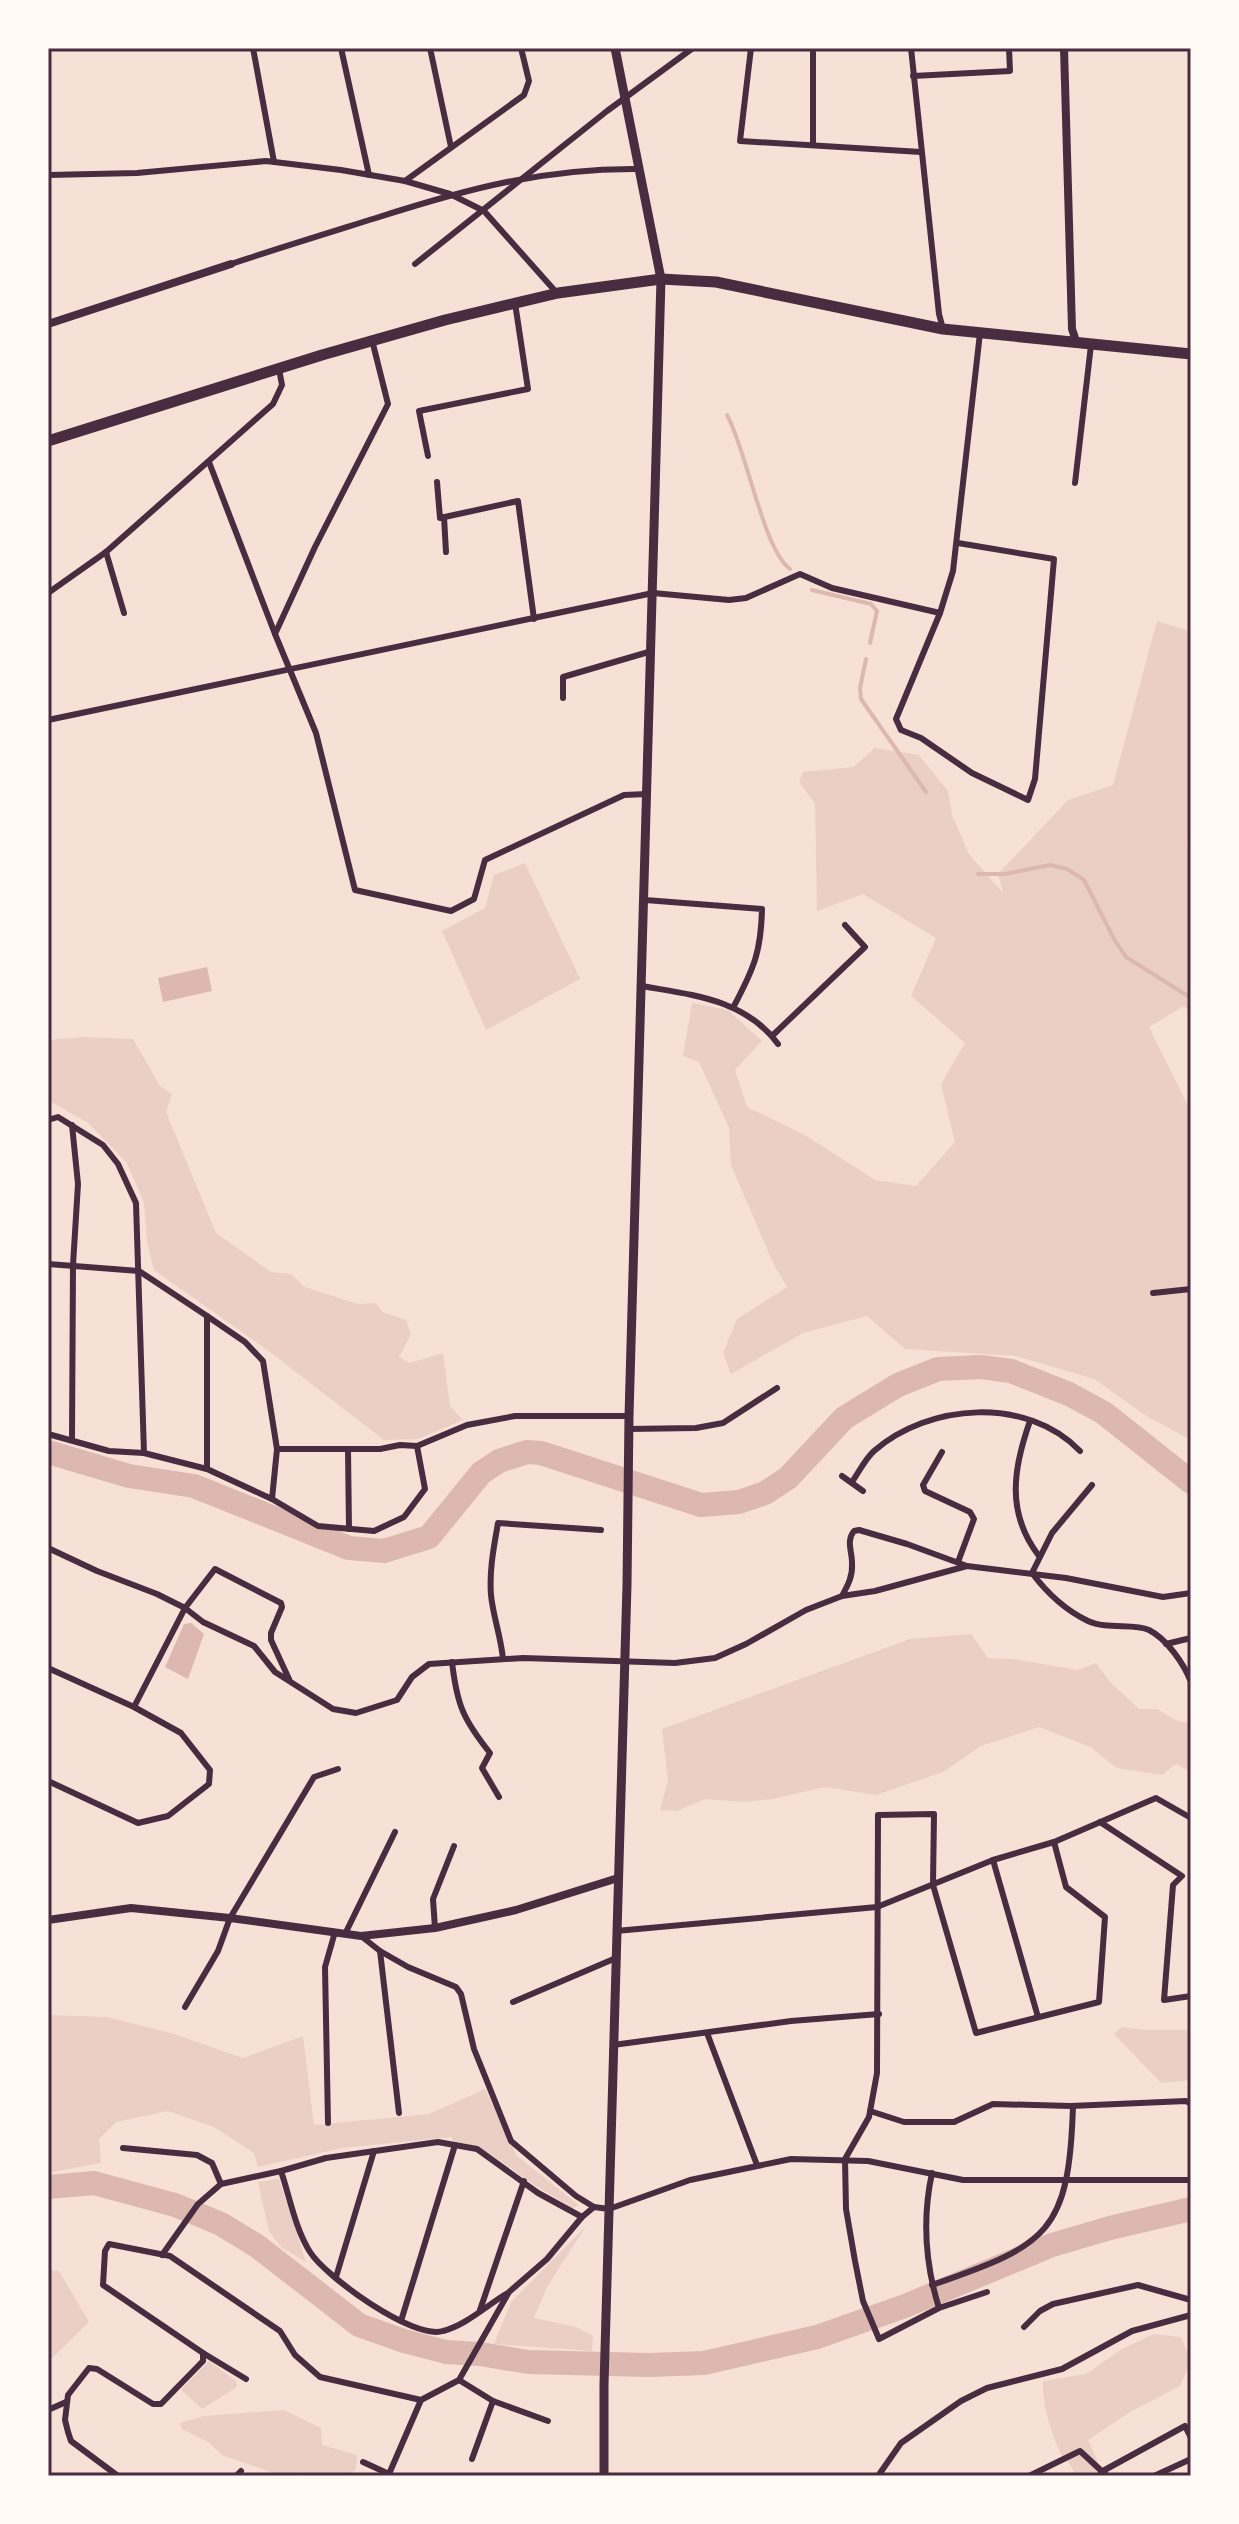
<svg xmlns="http://www.w3.org/2000/svg" width="1239" height="2524" viewBox="0 0 1239 2524" font-family="'Sofia Sans Condensed',sans-serif">
  <style>
    .green { fill: #ebcfc5 }
    .water { fill: #dcb8b0 }
    .lines { fill: none; stroke-linecap: round; stroke-linejoin: round }
    .stream { stroke: #dcb8b0; stroke-width: 4 }
    .river { stroke: #dcb8b0; stroke-width: 24 }
    .minor { stroke: #4a2c40; stroke-width: 6 }
    .tertiary { stroke: #4a2c40; stroke-width: 8 }
    .secondary { stroke: #4a2c40; stroke-width: 9 }
    .trunk { stroke: #4a2c40; stroke-width: 11 }
    .neatline { fill: none; stroke: #4a2c40; stroke-width: 3 }
  </style>
  <rect width="100%" height="100%" fill="#f7e1d7"/>
  <g class="green">
    <path d="M1157,621L1189,631L1191,646V795L1187,846L1191,852V1013L1184,1006L1149,1027L1191,1112V1440L1148,1417L1094,1379L1016,1356L905,1349L867,1316L803,1333L731,1374L723,1353L737,1319L787,1287L773,1263L731,1165L729,1128L699,1062L683,1056L692,1003L728,1010L762,1041L735,1070L747,1107L805,1135L875,1180L916,1186L955,1142L941,1084L965,1043L911,996L936,938L863,894L817,911L815,804L799,782L803,772L853,767L875,748L919,755L948,791L952,815L969,854L1003,893L998,874L1068,800L1113,785Z"/>
    <path d="M525,863L580,979L486,1030L442,931L485,908L494,875Z"/>
    <path d="M83,1037L133,1039L160,1086L172,1094L166,1112L216,1233L271,1272L291,1274L305,1287L358,1304L376,1303L382,1312L406,1320L411,1334L399,1357L410,1363L443,1353L450,1406L463,1420L418,1439L384,1440L270,1352L154,1270L147,1242L144,1203L127,1163L88,1123L48,1100V1040Z"/>
    <path d="M971,1634L988,1658L1013,1659L1078,1670L1096,1663L1110,1682L1139,1709H1157L1178,1721L1191,1723V1772L1176,1764L1162,1775L1117,1768L1090,1747L1039,1727L981,1746L943,1772L876,1795L825,1787L773,1799L745,1802L705,1799L677,1811L660,1810L668,1780L662,1729L910,1639Z"/>
    <path d="M48,2015L107,2017L171,2033L243,2058L303,2036L314,2125L429,2114L485,2089L517,2156L579,2205L573,2208C562,2201 550,2195 539,2188C506,2167 491,2147 452,2141V2137L342,2148L258,2167L254,2153L214,2127L168,2111L116,2122L99,2139L101,2163L48,2173Z"/>
    <path d="M1122,2027L1146,2030H1191V2080L1161,2083L1114,2034Z"/>
    <path d="M279,2179L306,2262L281,2247L269,2231L258,2182Z"/>
    <path d="M586,2226L547,2287L534,2318L576,2327L593,2336L592,2351L494,2344L511,2302Z"/>
    <path d="M48,2270L59,2271L89,2322L48,2362Z"/>
    <path d="M1154,2334L1181,2337L1191,2361L1180,2386L1130,2412L1088,2440L1104,2476H1075C1073,2464 1063,2460 1059,2450C1050,2429 1042,2403 1043,2381L1086,2374L1122,2349Z"/>
    <path d="M209,2361L236,2381L237,2387L202,2409L181,2390Z"/>
    <path d="M284,2410L321,2428L322,2445L357,2455L356,2470C343,2478 316,2480 302,2472L282,2476L222,2455L208,2442L182,2429L180,2423L204,2416Z"/>
  </g>
  <g class="water">
    <path d="M207,967L212,991L163,1002L158,978Z"/>
    <path d="M191,1623L204,1634L188,1679L165,1667L184,1624Z"/>
  </g>
  <g class="lines">
    <g class="stream">
      <path d="M727,415C747,451 763,549 790,569"/>
      <path d="M812,590L871,604L877,611L870,643"/>
      <path d="M866,659L860,688L861,699L926,792"/>
      <path d="M978,874H1005L1050,865L1067,869L1084,880L1114,939L1126,957L1191,998"/>
    </g>
    <g class="river">
      <path d="M48,1452L129,1476L194,1486L349,1548L384,1551L429,1537L481,1473L499,1461L527,1452L541,1453L701,1505L739,1502L765,1493L788,1478L844,1418L898,1385L938,1369L981,1367L1011,1371L1069,1394L1104,1413L1191,1482"/>
      <path d="M48,2187L94,2183L175,2205L221,2224L257,2246L359,2325L404,2341L446,2352L480,2354L528,2362L649,2365L704,2363L817,2337L905,2306L1052,2245L1110,2228L1191,2209"/>
    </g>
    <g class="minor">
      <path d="M253,48L274,162"/>
      <path d="M341,48L369,175"/>
      <path d="M430,48L451,147"/>
      <path d="M751,48L740,141L921,152"/>
      <path d="M813,48V145"/>
      <path d="M911,48L939,314L943,329"/>
      <path d="M913,76L1010,71L1009,48"/>
      <path d="M48,175L137,173L266,161L341,170L405,181L450,194L484,211L556,292"/>
      <path d="M405,181L524,95L529,81L521,48"/>
      <path d="M231,264C279,248 328,233 376,218C466,189 544,168 639,169"/>
      <path d="M415,264L607,111L693,48"/>
      <path d="M372,340L388,404L315,547L275,634L316,733L355,890L451,911L474,899L485,860L624,795L647,794"/>
      <path d="M428,456L419,411L528,389L515,303"/>
      <path d="M209,462L275,634"/>
      <path d="M437,482L440,518L518,501L534,619"/>
      <path d="M1075,483L1091,345"/>
      <path d="M444,517L446,552"/>
      <path d="M958,543L1054,559L1035,779L1028,800L972,773L921,738L901,730L896,719L940,613L953,571L980,333"/>
      <path d="M106,552L124,613"/>
      <path d="M48,593L106,552L273,404L282,385L279,369"/>
      <path d="M563,698V677L652,651"/>
      <path d="M48,720L653,593L729,600L746,598L800,574L832,588L940,613"/>
      <path d="M645,900L762,909C761,952 754,968 734,1006"/>
      <path d="M642,986C692,995 745,999 778,1044"/>
      <path d="M772,1036L865,947L845,925"/>
      <path d="M48,1120L58,1117L103,1145L118,1164L136,1203L144,1453L109,1451L48,1434"/>
      <path d="M72,1125L78,1184L73,1265L72,1440"/>
      <path d="M48,1264L139,1271L207,1316V1469L144,1453"/>
      <path d="M1153,1293L1191,1289"/>
      <path d="M1030,1421C1013,1469 1006,1513 1039,1556"/>
      <path d="M629,1429L696,1428L723,1423L777,1388"/>
      <path d="M277,1449H380L400,1445L417,1446L467,1425L515,1416H629"/>
      <path d="M348,1449L349,1529"/>
      <path d="M942,1452L923,1485L925,1491L970,1512L974,1519L958,1562"/>
      <path d="M207,1469L272,1499L277,1449L263,1361L245,1342L207,1316"/>
      <path d="M842,1476L863,1491"/>
      <path d="M852,1482C859,1472 865,1459 874,1451C929,1403 1027,1396 1080,1451"/>
      <path d="M1092,1485L1052,1533L1032,1573C1047,1593 1065,1610 1088,1621C1107,1630 1134,1623 1149,1630C1167,1639 1184,1664 1191,1682"/>
      <path d="M272,1499L318,1526L374,1531L404,1517L425,1489L417,1446"/>
      <path d="M48,1548L97,1571L157,1594L185,1608L203,1622L254,1646L275,1672L333,1709L356,1713L397,1700L412,1677L429,1664L523,1658L675,1663L715,1658L746,1644L806,1610L842,1596L875,1591L967,1566L1066,1578L1163,1597L1191,1593"/>
      <path d="M842,1596C848,1585 853,1576 852,1563C852,1551 846,1541 854,1531L859,1530L907,1544L967,1566"/>
      <path d="M1166,1644L1191,1638"/>
      <path d="M503,1659C501,1637 493,1616 491,1595C489,1571 494,1546 498,1523L601,1530"/>
      <path d="M452,1662C457,1705 463,1719 490,1753L482,1768L499,1797"/>
      <path d="M48,1668L134,1707L181,1733L210,1770L209,1784L168,1816L138,1823L48,1781"/>
      <path d="M134,1707L185,1608L215,1569L281,1603L282,1607L271,1633V1640L289,1679"/>
      <path d="M1100,1822L1182,1876L1173,1885L1164,2000L1191,1996"/>
      <path d="M993,1860L1038,2017"/>
      <path d="M435,1928L433,1899L454,1846"/>
      <path d="M616,1931L877,1907L993,1860L1054,1842L1156,1798L1191,1818"/>
      <path d="M345,1934L395,1832"/>
      <path d="M361,1936L380,1951L408,1967L456,1987L461,1994L474,2049L511,2141L576,2196L594,2207"/>
      <path d="M380,1951L399,2113"/>
      <path d="M513,2002L616,1958"/>
      <path d="M185,2007L218,1951L230,1918L314,1777L338,1769"/>
      <path d="M707,2033L757,2165"/>
      <path d="M613,2045L791,2021L879,2014"/>
      <path d="M870,2111L904,2122H954L993,2104L1071,2106L1186,2101L1191,2104"/>
      <path d="M328,2123L325,1967L335,1932"/>
      <path d="M123,2148L197,2155L212,2163L221,2184"/>
      <path d="M281,2171L326,2158L438,2142L477,2149L538,2193L582,2217"/>
      <path d="M932,2173C922,2219 925,2263 939,2308"/>
      <path d="M162,2255L198,2204L221,2184L281,2171C290,2198 295,2228 310,2252C326,2277 413,2340 443,2331C466,2325 486,2306 506,2294"/>
      <path d="M336,2277L374,2151"/>
      <path d="M932,2285C1048,2245 1069,2233 1073,2106"/>
      <path d="M987,2292L939,2308L879,2339L863,2301L855,2261L846,2209L845,2159L869,2117L877,2073L878,1815L934,1814L933,1885L976,2033L1099,2002L1105,1917L1066,1887L1054,1842"/>
      <path d="M480,2310L524,2181"/>
      <path d="M401,2321L455,2145"/>
      <path d="M1024,2327L1040,2311L1053,2304L1138,2285L1191,2300"/>
      <path d="M203,2353L246,2379"/>
      <path d="M459,2380L493,2401L548,2421"/>
      <path d="M48,2410L66,2402"/>
      <path d="M472,2459L493,2401"/>
      <path d="M363,2462L389,2474"/>
      <path d="M1101,2472L1185,2426L1191,2438"/>
      <path d="M118,2476L71,2441L68,2432L65,2420L68,2395L89,2368L97,2369L153,2404H161L203,2361V2353L103,2285L105,2251L109,2244L170,2256L280,2331L295,2355L320,2377L421,2400L459,2380L509,2292L547,2259L582,2217L594,2207L609,2209L690,2180L791,2159L868,2161L963,2180H1191"/>
      <path d="M236,2476L241,2471"/>
      <path d="M392,2476L389,2474L421,2400"/>
      <path d="M878,2476L901,2443L961,2401L987,2388L1062,2369L1132,2331L1191,2315"/>
      <path d="M1029,2476L1080,2451L1107,2476"/>
      <path d="M1154,2476L1191,2459"/>
    </g>
    <g class="tertiary">
      <path d="M1064,48L1072,329L1077,344"/>
      <path d="M48,324L231,264"/>
      <path d="M48,1920L131,1908L230,1918L361,1936L435,1928L516,1910L618,1878"/>
    </g>
    <path class="secondary" d="M604,2476V2385L627,1585L629,1416L661,279L615,48"/>
    <path class="trunk" d="M48,441L322,355L445,320L558,293L661,279L716,282L943,329L1191,354"/>
  </g>
  <rect width="1239" height="2524" fill="none" stroke="#fffaf5" stroke-width="100"/>
  <rect x="50" y="50" width="1139" height="2424" class="neatline"/>
</svg>
